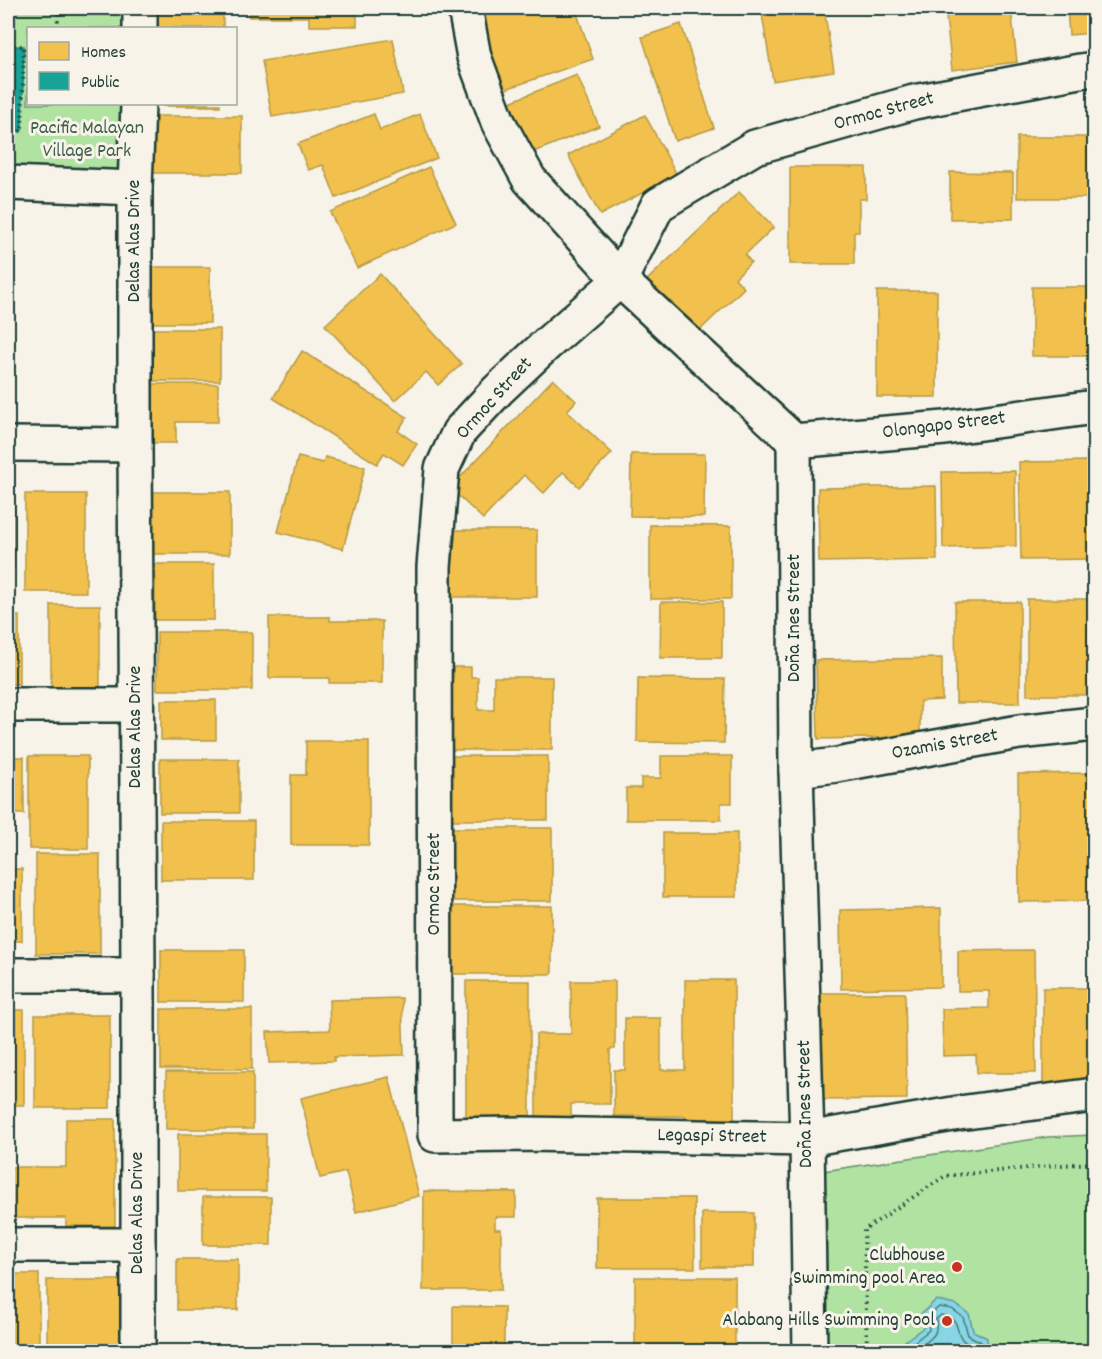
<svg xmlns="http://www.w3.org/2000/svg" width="1102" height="1359" viewBox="0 0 1102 1359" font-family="Dekko,sans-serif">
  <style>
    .green { fill: #b0e2a2; stroke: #68906b; stroke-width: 1.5 }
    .water { fill: #87d5e5; stroke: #5d989e; stroke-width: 1.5 }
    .homes { fill: #f2c14e; stroke: #b39946; stroke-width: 1.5 }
    .public { fill: #17a398; stroke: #19847a; stroke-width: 1.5 }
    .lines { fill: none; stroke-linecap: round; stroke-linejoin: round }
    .shore { stroke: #497a7b; stroke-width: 1.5 }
    .minor-casing { stroke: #1f3d34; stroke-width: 38 }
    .path { stroke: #1f3d34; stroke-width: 4; stroke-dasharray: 1.5 4.5; stroke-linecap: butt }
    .minor { stroke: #f7f3e8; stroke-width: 33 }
    .poi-dot { fill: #c8321e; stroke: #f7f3e8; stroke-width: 2 }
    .labels { text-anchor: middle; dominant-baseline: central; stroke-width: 6; stroke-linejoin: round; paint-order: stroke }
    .street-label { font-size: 20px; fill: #1f3d34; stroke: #f7f3e8 }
    .park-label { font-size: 20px; fill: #3c5e4a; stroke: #f7f3e8 }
    .poi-label { font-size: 20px; fill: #1f3d34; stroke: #f7f3e8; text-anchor: end }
  </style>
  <rect width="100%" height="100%" fill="#f7f3e8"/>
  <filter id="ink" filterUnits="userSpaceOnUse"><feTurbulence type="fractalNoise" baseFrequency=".0167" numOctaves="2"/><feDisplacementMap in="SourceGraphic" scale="12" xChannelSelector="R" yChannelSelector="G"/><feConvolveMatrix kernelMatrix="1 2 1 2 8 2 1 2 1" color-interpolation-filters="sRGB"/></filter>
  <g filter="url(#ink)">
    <g class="green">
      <path d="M8,8H138L137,28H28V104H136L135,178L8,176Z"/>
      <path d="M1094,1135V1351H804V1174L1048,1137Z"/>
    </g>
    <path class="water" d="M936,1300L955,1304L969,1314L973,1331L987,1338L988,1351H907L905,1341L924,1327L921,1314Z"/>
    <g class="homes">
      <rect x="147" y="8" width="76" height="20"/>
      <path d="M249,8H357V26H309V17H249Z"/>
      <path d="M575,8L593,59L503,90L489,51L483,9Z"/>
      <path d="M761,8H824L834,71L773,81Z"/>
      <path d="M945,8H1011L1017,62L952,70Z"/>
      <path d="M1067,8H1094V33L1069,35Z"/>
      <path d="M681,24L714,128L675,141L642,37Z"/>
      <path d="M393,39L403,94L272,117L262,61Z"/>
      <path d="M577,75L599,126L531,153L510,102Z"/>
      <rect x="163" y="104" width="57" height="2"/>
      <path d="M374,114L380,130L420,114L437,158L336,198L323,165L308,170L298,144Z"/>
      <path d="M645,115L677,175L600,215L568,155Z"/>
      <rect x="145" y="116" width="97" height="57"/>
      <rect x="1017" y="137" width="77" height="61"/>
      <path d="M429,167L456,223L357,268L330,212Z"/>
      <path d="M790,167H866V199H859V232H854V264H790Z"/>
      <path d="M950,172L1013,173V219H950Z"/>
      <path d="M739,192L774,227L745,255L751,262L735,278L744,288L697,333L646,281Z"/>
      <rect x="147" y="267" width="63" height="56"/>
      <path d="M380,274L462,364L438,385L426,372L395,401L325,325Z"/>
      <rect x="1032" y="287" width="62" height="69"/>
      <rect x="877" y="291" width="60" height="106"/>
      <rect x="143" y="329" width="77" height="52"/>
      <path d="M302,351L407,417L398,431L417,444L403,465L384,453L377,464L273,398Z"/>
      <path d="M553,379L576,401L567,411L612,453L579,487L563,472L544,493L524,475L483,519L450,488Z"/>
      <path d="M146,384H218V422H176V443H146Z"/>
      <path d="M631,454H705L704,517L630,516Z"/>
      <path d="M298,457L323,463L325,457L365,467L343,549L278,532Z"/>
      <path d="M1092,461L1094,559L1021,560L1019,462Z"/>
      <path d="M1015,471L1016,546L943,548L942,472Z"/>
      <path d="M936,486L937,560L819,562L818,488Z"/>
      <rect x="8" y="489" width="6" height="78"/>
      <rect x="146" y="492" width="84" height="62"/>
      <rect x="25" y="494" width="61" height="98"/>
      <path d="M650,525L731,526V599H650Z"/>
      <rect x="447" y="530" width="90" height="67"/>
      <rect x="155" y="564" width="59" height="56"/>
      <rect x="1027" y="599" width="61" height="96"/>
      <path d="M661,602H722V658H660Z"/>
      <path d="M955,602H1020V703H956Z"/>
      <rect x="51" y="605" width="49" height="82"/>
      <rect x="8" y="616" width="11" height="68"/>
      <path d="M269,617H330V621H382V683H329V678H269Z"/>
      <rect x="157" y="632" width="95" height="58"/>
      <path d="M942,658V700L920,701V737L818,739L816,660Z"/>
      <path d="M453,667H471V677H478V710H494V677H552V750H446V677H453Z"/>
      <path d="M638,678L725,679L724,743L637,742Z"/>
      <rect x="161" y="700" width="55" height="40"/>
      <path d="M306,741H369V845H291V775H306Z"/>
      <rect x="29" y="756" width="59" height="93"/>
      <rect x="448" y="756" width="100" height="64"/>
      <path d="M661,756H732V803H721V820H626V788H641V778H661Z"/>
      <rect x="8" y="757" width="16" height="57"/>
      <rect x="160" y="759" width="79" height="54"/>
      <path d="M1094,773V901L1019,902L1018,774Z"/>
      <rect x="161" y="821" width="93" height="59"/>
      <rect x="450" y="828" width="102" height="73"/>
      <rect x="663" y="833" width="74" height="64"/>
      <rect x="36" y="854" width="64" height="100"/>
      <rect x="8" y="869" width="14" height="72"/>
      <path d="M451,906H552V974H450Z"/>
      <path d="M941,908V987L841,989L840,910Z"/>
      <path d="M1094,941V1086H1043V988H1094Z"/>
      <rect x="161" y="950" width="83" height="52"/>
      <path d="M1034,950L1036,1073H977L976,1055L943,1056L942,1009L989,1008V991H958V951Z"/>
      <path d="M685,980H734V1123H685V1116H614V1070H625V1018H661V1070H685Z"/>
      <rect x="466" y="981" width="64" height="141"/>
      <path d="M571,981H615V1049H610V1104H571V1123H536V1034H571Z"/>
      <path d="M819,993H905L907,1099L820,1100Z"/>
      <path d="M402,998L404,1055L334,1057V1061L269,1063L267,1032L330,1030L329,1000Z"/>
      <rect x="161" y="1009" width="91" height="60"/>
      <rect x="8" y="1010" width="16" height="95"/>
      <rect x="35" y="1015" width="75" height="93"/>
      <rect x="166" y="1072" width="87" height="57"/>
      <path d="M389,1077L419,1196L356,1212L346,1172L320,1178L301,1098Z"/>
      <path d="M66,1119H115V1226H66V1218H8V1167H66Z"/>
      <rect x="178" y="1134" width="88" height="57"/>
      <path d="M424,1191L516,1192V1217H495V1229H501V1290H423Z"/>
      <rect x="203" y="1197" width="68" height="48"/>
      <path d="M597,1198H694L695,1268H597Z"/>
      <rect x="702" y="1213" width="52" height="54"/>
      <rect x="177" y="1259" width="61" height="51"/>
      <rect x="8" y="1274" width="31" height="78"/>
      <rect x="635" y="1277" width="100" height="75"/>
      <rect x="47" y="1280" width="74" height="72"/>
      <path d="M453,1306L504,1307V1352H453Z"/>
    </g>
    <path class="public" d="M8,46H24L22,131H8Z"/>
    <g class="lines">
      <g class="shore">
        <path d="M912,1352L913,1343L929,1330L928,1316L939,1307L952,1309L963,1317L968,1335L981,1342L982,1352"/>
        <path d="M920,1352L921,1346C933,1337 938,1335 936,1319L941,1315C962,1319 953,1326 962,1339C965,1343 969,1345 974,1347L975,1352"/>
      </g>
      <g class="minor-casing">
        <g id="minor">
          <path d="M465,8L474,57L498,122L529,179L620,280L794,441L796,770L807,1139L810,1352"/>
          <path d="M140,28V8"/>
          <path d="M1094,69L1080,71L914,102L755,147L658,205L620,280L548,343L498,390L459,432L442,469L434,567L435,1135L525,1134L807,1139L959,1113L1094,1095"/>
          <path d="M8,183L135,188"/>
          <path d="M794,441L945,428L1094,407"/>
          <path d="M8,444L135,445"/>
          <path d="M8,705H136"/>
          <path d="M796,770L837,765L1019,732L1094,724"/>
          <path d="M8,975H138"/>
          <path d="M8,1245H138"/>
          <path d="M138,1352V975L135,445V188L138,104"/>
        </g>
      </g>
      <g class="path">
        <path d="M59,8L57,28H78"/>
        <path d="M8,46H24L22,131H8"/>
        <path d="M867,1352L864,1230L945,1176L1061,1165L1094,1163"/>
      </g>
      <use href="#minor" class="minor"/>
    </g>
  </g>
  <g class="poi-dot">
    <circle cx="957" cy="1267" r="6"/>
    <circle cx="947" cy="1321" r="6"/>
  </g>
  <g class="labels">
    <g class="street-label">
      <text transform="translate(884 112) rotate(-15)">Ormoc Street</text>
      <text transform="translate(135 241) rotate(-90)">Delas Alas Drive</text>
      <text transform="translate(495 399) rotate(-48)">Ormoc Street</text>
      <text transform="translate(944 426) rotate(-7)">Olongapo Street</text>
      <text transform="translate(795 618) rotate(-90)">Doña Ines Street</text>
      <text transform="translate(136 727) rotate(-90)">Delas Alas Drive</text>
      <text transform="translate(945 745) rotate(-10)">Ozamis Street</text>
      <text transform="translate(435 884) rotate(-90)">Ormoc Street</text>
      <text transform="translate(806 1104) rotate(-91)">Doña Ines Street</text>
      <text transform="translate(712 1137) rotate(1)">Legaspi Street</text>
      <text transform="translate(138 1213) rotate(-90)">Delas Alas Drive</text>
    </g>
    <g class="park-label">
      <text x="87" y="129">Pacific Malayan<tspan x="87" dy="23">Village Park</tspan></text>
    </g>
    <g class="poi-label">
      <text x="945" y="1256">Clubhouse<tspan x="945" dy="23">Swimming pool Area</tspan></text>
      <text x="935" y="1321">Alabang Hills Swimming Pool</text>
    </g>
  </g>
  <rect width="1102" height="1359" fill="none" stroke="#f7f3e8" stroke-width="30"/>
  <rect x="15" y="15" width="1072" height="1329" fill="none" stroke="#1f3d34" stroke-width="2" filter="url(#ink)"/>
  <rect x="27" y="27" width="210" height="78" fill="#f7f3e8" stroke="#a1aaa0" stroke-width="1.5"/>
  <rect x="39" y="42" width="30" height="18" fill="#f2c14e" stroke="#a1aaa0" stroke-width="1.5"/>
  <text x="81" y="57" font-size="18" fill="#1f3d34">Homes</text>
  <rect x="39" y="72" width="30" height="18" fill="#17a398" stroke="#a1aaa0" stroke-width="1.5"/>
  <text x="81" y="87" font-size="18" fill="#1f3d34">Public</text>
</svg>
